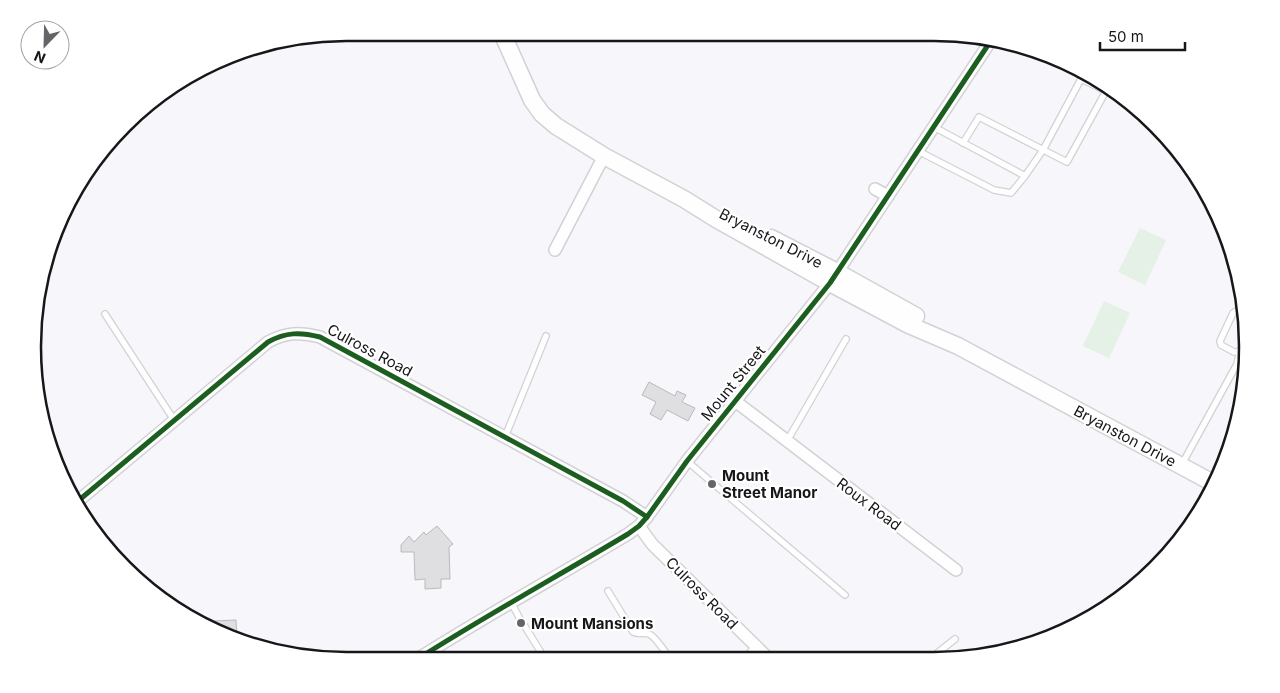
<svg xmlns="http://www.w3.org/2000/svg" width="1280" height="693" viewBox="0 0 1280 693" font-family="Inter,sans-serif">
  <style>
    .garden { fill: #e5f0e6 }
    .building { fill: #dfdee1; stroke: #bababd }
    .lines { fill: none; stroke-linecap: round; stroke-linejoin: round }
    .lane-casing { stroke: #d2d2d4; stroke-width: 8 }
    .street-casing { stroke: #d2d2d4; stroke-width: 14 }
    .secondary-casing { stroke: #d2d2d4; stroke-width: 19 }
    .lane { stroke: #fefefe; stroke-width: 5.5 }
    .street { stroke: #fefefe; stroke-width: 11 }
    .secondary { stroke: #fefefe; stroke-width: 16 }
    .cycleway-casing { stroke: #fff; stroke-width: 8 }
    .cycleway { stroke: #1b5e20; stroke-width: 5 }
    .poi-dot { fill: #656468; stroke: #fff; stroke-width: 2 }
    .labels { text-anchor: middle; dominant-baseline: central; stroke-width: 4.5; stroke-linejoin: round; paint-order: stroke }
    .street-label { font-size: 15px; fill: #171619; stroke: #fff }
    .poi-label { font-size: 15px; font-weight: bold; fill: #171619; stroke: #fff; text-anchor: start }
    .rim { fill: none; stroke: #171619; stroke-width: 2.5 }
  </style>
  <rect width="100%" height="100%" fill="#f7f6fa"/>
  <g class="garden">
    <path d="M1140,228L1166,240L1145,285L1118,272Z"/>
    <path d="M1104,301L1130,313L1109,358L1083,346Z"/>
  </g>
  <g class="building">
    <path d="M649,382L675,396L677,391L686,395L682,402L695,408L688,421L667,410L661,420L650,414L656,402L642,395Z"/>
    <path d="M437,526L453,544L449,547L450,579H441V588L425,589V579L415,580L414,552H401V545L409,536L414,542L424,532L426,535Z"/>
    <path d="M236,620L237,638L215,629L214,621Z"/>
  </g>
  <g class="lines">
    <g class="lane-casing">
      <g id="lane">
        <path d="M963,143L979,117L1067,162L1106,91L1081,79L1043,150L1025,176"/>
        <path d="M918,151L994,190L1011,193L1025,176L934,127"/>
        <path d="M105,314L174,420"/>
        <path d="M1239,352H1234L1221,345L1220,341L1233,313L1236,311L1240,310"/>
        <path d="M505,437L546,336"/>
        <path d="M787,441L846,339"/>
        <path d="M687,461L709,480"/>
        <path d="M1182,464L1237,364L1239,355V352L1242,346"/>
        <path d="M715,485L845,595"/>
        <path d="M608,591L633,632C638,635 643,632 649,634C656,637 665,652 670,659"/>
        <path d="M511,602L521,621"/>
        <path d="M524,625L545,659"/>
        <path d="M931,658L955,639"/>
        <path d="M745,659L755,646"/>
      </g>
    </g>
    <g class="street-casing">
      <g id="street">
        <path d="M875,189L888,196"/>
        <path d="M555,250L604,156"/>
        <path d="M735,401L956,570"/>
        <path d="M78,501L268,342C286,332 300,332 320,337L623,501L647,517"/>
        <path d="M639,526L652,544L768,658"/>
        <path d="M416,660C485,616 558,576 628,534L639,526L647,517L687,461L830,283L992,39"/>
      </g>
    </g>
    <g class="secondary-casing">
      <g id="secondary">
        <path d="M502,33L532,100L542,114L556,126L604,156L684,199L716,219L830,283L909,325L958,346L1213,483"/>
        <path d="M771,238L837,272L916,316"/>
      </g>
    </g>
    <use href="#lane" class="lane"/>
    <use href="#street" class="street"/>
    <use href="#secondary" class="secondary"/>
    <g class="cycleway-casing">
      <g id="cycleway">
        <path d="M78,501L268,342C286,332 300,332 320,337L623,501L647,517"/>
        <path d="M416,660C485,616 558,576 628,534L639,526L647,517L687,461L830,283L992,39"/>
      </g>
    </g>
    <use href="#cycleway" class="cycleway"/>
  </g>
  <g class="poi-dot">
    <circle cx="712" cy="484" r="5"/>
    <circle cx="521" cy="623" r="5"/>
  </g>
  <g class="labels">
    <g class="street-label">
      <text transform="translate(771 238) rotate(27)">Bryanston Drive</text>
      <text transform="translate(370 350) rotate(28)">Culross Road</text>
      <text transform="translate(733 383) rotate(-51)">Mount Street</text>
      <text transform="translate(1125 436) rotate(28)">Bryanston Drive</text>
      <text transform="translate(869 504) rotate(37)">Roux Road</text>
      <text transform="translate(702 593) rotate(45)">Culross Road</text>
    </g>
    <g class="poi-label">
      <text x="722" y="475">Mount<tspan x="722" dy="17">Street Manor</tspan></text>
      <text x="531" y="623">Mount Mansions</text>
    </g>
  </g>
  <path d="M0 0H1280V693H0ZM346 41H934A305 305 0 0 1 1239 346V347A305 305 0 0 1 934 652H346A305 305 0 0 1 41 347V346A305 305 0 0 1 346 41Z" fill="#fff" fill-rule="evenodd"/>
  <path class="rim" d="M346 41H934A305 305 0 0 1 1239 346V347A305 305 0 0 1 934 652H346A305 305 0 0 1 41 347V346A305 305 0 0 1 346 41Z"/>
  <g transform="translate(45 45) rotate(203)"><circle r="24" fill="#ffffff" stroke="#a2a2a3"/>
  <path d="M0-4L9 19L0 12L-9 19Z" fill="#656468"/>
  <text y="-8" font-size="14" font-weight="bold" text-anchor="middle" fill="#171619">N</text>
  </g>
  <path d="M1100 42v8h85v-8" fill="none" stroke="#171619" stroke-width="2.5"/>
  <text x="1108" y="42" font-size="15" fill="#171619" stroke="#ffffff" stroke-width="4" paint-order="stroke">50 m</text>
</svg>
